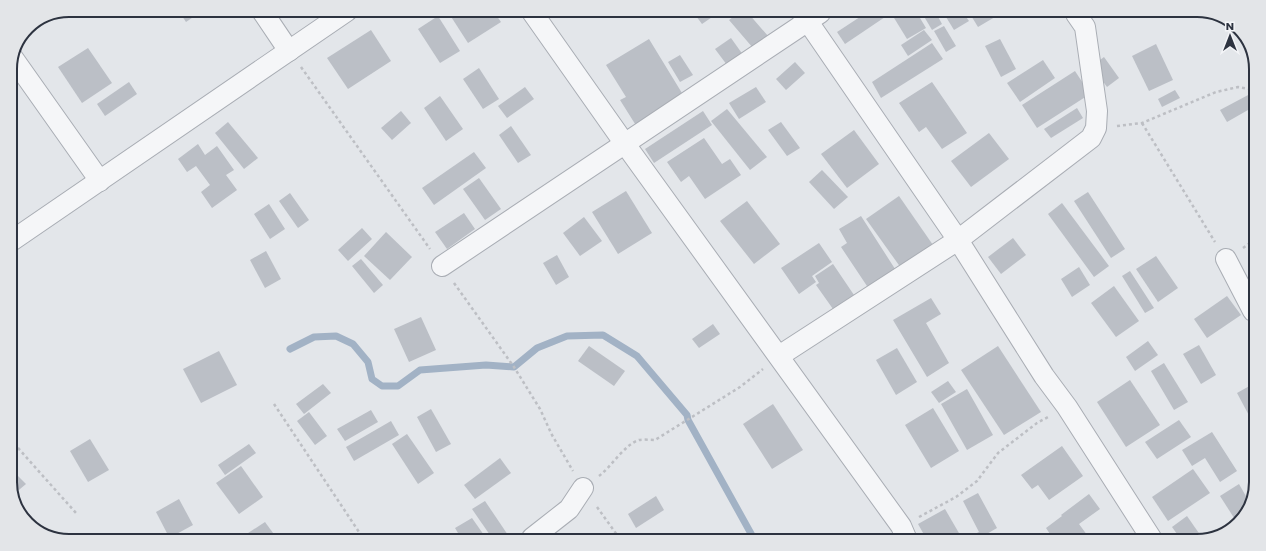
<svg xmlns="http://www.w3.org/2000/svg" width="1266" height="551" viewBox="0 0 1266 551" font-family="Poppins,sans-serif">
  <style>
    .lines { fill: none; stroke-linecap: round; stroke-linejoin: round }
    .stream { stroke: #a2b2c5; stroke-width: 7 }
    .building { fill: #bbbfc6 }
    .minor-casing { stroke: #a9adb4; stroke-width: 22 }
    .path { stroke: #bdbfc4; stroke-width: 2.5; stroke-dasharray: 3 3; stroke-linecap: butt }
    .minor { stroke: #f5f6f8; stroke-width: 20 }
    .rim { fill: none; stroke: #2d3340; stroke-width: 2 }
  </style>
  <rect width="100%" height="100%" fill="#e3e6ea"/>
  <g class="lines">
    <g class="stream">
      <path d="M1208,15L1224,18"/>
      <path d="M290,349L314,337L336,336L353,344L368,362L372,379L382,386H398L420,370L486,365L514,367L537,348L567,336L603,335L637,356L687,415L688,420L754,539"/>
    </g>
  </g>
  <g class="building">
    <path d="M178,10L202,11L186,22Z"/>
    <path d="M448,12H494L501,22L468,43Z"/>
    <path d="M693,12H697L718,13L702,24Z"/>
    <path d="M734,13H748L768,36L753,48L729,20L736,15Z"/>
    <path d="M866,13H886L888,15L845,44L837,32Z"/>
    <path d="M891,13H917L926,28L907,39Z"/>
    <path d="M922,13H936L942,24L932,30Z"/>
    <path d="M951,13L964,14L969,21L954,30L946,17Z"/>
    <path d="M970,14H1000L978,27Z"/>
    <path d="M438,16L460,51L440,63L418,29Z"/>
    <path d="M944,26L956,46L946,52L934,31Z"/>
    <path d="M371,30L391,61L348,89L327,58Z"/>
    <path d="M924,30L932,40L908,56L901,45Z"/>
    <path d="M731,38L746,59L730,69L715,49Z"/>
    <path d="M649,39L685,98L637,127L620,100L626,97L606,65Z"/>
    <path d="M1000,39L1016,69L1001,77L985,46Z"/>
    <path d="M932,43L943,59L881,98L872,82Z"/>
    <path d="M1156,44L1173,80L1149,91L1132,56Z"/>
    <path d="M88,48L112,83L82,103L58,67Z"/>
    <path d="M680,55L693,75L680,82L668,62Z"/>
    <path d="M1104,57L1119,78L1107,87L1092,66Z"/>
    <path d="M1043,60L1055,78L1020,102L1007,83Z"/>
    <path d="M795,62L805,73L786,90L776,79Z"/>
    <path d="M479,68L499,99L483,109L463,79Z"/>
    <path d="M1075,71L1090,94L1037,128L1022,105Z"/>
    <path d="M129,82L137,94L105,116L97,104Z"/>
    <path d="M932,82L967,133L942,149L926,127L919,132L899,103Z"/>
    <path d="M525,87L534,99L507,118L498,106Z"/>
    <path d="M756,87L766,102L739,119L729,103Z"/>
    <path d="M1175,90L1180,98L1162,107L1158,99Z"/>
    <path d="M1250,94L1255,103V106L1227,122L1220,110Z"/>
    <path d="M440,96L463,129L446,141L424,108Z"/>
    <path d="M1077,108L1083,118L1051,138L1044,129Z"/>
    <path d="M727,109L767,157L750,170L711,121Z"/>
    <path d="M401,111L411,123L392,140L381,128Z"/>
    <path d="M703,111L712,125L654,163L645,149Z"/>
    <path d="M228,122L258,158L244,169L215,133Z"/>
    <path d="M781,122L800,148L787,156L768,130Z"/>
    <path d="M511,126L531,155L518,163L499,135Z"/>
    <path d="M854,130L879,164L847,188L821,154Z"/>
    <path d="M989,133L1009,159L971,187L951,161Z"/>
    <path d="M704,138L722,164L730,159L741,175L705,199L689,176L681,182L667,162Z"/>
    <path d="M198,144L205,155L217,146L234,170L226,175L237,190L212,208L201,192L210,185L196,166L187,172L178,159Z"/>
    <path d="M474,152L486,168L434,205L422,188Z"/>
    <path d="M822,170L848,197L834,209L809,182Z"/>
    <path d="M479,178L501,209L485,220L463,189Z"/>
    <path d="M626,191L652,233L618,254L592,212Z"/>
    <path d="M1088,192L1125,249L1111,258L1074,201Z"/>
    <path d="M290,193L309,220L298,228L279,201Z"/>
    <path d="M899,196L933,245L901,268L866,219Z"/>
    <path d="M747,201L780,244L754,264L720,221Z"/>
    <path d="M1062,203L1109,266L1094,277L1048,214Z"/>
    <path d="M269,204L285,229L270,239L254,214Z"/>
    <path d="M464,213L475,229L447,249L435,232Z"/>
    <path d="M861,216L897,272L869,289L841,247L847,243L839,229Z"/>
    <path d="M584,217L602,241L580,256L563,233Z"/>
    <path d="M362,228L372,239L348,261L338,250Z"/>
    <path d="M386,232L412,257L390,280L364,256Z"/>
    <path d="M1013,238L1026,255L1001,274L988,257Z"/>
    <path d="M819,243L832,262L812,276L816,282L799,294L781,268Z"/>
    <path d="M266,251L281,279L265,288L250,260Z"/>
    <path d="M557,255L569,277L556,285L543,263Z"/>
    <path d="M1156,256L1178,288L1158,302L1136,269Z"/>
    <path d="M361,259L383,285L374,293L352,266Z"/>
    <path d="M833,264L854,295L833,309L816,285L819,283L815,276Z"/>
    <path d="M1079,267L1090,285L1072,297L1061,279Z"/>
    <path d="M1130,271L1154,308L1145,313L1122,276Z"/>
    <path d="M1114,286L1139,321L1116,337L1091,303Z"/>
    <path d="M1227,296L1241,315L1207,338L1194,319Z"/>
    <path d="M931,298L941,314L926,323L949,363L927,377L893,320Z"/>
    <path d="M421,317L436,350L409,362L394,329Z"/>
    <path d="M713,324L720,334L699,348L692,339Z"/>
    <path d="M1148,341L1158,355L1135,371L1126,357Z"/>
    <path d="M1199,345L1216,375L1201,384L1183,354Z"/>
    <path d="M589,346L625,371L614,386L578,361Z"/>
    <path d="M998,346L1041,412L1004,435L961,370Z"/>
    <path d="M897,348L917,382L896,395L876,360Z"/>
    <path d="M219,351L237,385L201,403L183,369Z"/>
    <path d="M1164,363L1188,402L1174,410L1151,371Z"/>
    <path d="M1130,380L1160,425L1126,447L1097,402Z"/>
    <path d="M948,381L956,392L939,403L931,392Z"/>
    <path d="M323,384L331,393L304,414L296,404Z"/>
    <path d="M1253,384L1252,421L1237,393Z"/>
    <path d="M967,389L993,435L967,450L941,404Z"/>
    <path d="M773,404L803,450L772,469L743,424Z"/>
    <path d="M933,408L959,451L931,468L905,425Z"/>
    <path d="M431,409L451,444L436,452L417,417Z"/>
    <path d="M371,410L378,422L345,441L337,429Z"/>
    <path d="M309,412L327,436L315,445L297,421Z"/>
    <path d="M1179,420L1191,437L1157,459L1145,442Z"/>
    <path d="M391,421L399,435L354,461L346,447Z"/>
    <path d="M1212,432L1237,471L1220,482L1205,458L1192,466L1182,450Z"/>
    <path d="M407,434L434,473L418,484L392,444Z"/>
    <path d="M90,439L109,470L88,482L70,451Z"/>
    <path d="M249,444L256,453L225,475L218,465Z"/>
    <path d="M1062,446L1083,476L1049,500L1038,485L1032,489L1021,475Z"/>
    <path d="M500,458L511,473L475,499L464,485Z"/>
    <path d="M241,466L263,497L239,514L216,483Z"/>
    <path d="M10,468L26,484L13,495L10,486Z"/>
    <path d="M1193,469L1210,493L1168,521L1152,497Z"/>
    <path d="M1239,484L1251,505L1241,517L1236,521L1220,496Z"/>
    <path d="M978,493L997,528L985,535L988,540H967L966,538L979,532L963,501Z"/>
    <path d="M1089,494L1100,509L1079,524L1090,539L1088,541L1064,540L1061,537L1054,540L1046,528L1062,516L1061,515Z"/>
    <path d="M656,496L664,510L636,528L628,514Z"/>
    <path d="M179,499L193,525L171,537H169L156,512Z"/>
    <path d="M16,501L31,518L27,522L22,518Z"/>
    <path d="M485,501L510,538H492L472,509Z"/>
    <path d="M945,509L963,540H927L918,524Z"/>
    <path d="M1187,516L1203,539L1198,541H1182L1172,527Z"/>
    <path d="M472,518L486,538H461L455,528Z"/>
    <path d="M265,522L276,537H242Z"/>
    <path d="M1016,533L1021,540H1003Z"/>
  </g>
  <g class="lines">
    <g class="minor-casing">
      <g id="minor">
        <path d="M262,11L289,51"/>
        <path d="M532,12L625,144L901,526L907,540"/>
        <path d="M802,13L958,240L1044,376L1067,407L1153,541"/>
        <path d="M13,58L100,181"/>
        <path d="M10,242L347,11"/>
        <path d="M1226,259L1253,311"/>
        <path d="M442,266L820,13"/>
        <path d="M779,356L958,240L1091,138L1096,128L1097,111L1085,27L1076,14"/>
        <path d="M532,538L569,509L583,488"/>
      </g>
    </g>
    <g class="path">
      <path d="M301,67L430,249"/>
      <path d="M1142,123L1215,242"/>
      <path d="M1117,126L1142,123L1216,92L1238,87L1256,90"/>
      <path d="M1243,248L1254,240"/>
      <path d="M454,283L514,367L540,409L552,435L573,471"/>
      <path d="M274,404L363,538"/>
      <path d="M10,439L76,513"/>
      <path d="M599,476C612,466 625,444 639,440C644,439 651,440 655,440L740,387L763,369"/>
      <path d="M597,507L620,539"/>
      <path d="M919,517L956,497L977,481L998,453L1037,423L1048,417"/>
    </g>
    <use href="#minor" class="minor"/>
  </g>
  <path d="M0 0H1266V551H0ZM69 17H1197A52 52 0 0 1 1249 69V482A52 52 0 0 1 1197 534H69A52 52 0 0 1 17 482V69A52 52 0 0 1 69 17Z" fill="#e3e5e8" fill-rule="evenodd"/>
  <path class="rim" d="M69 17H1197A52 52 0 0 1 1249 69V482A52 52 0 0 1 1197 534H69A52 52 0 0 1 17 482V69A52 52 0 0 1 69 17Z"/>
  <g transform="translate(1230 36)" stroke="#f3f4f7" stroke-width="3" paint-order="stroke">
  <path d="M0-3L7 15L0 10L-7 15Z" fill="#2d3340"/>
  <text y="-6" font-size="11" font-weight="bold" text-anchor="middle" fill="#2d3340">N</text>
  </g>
</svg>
